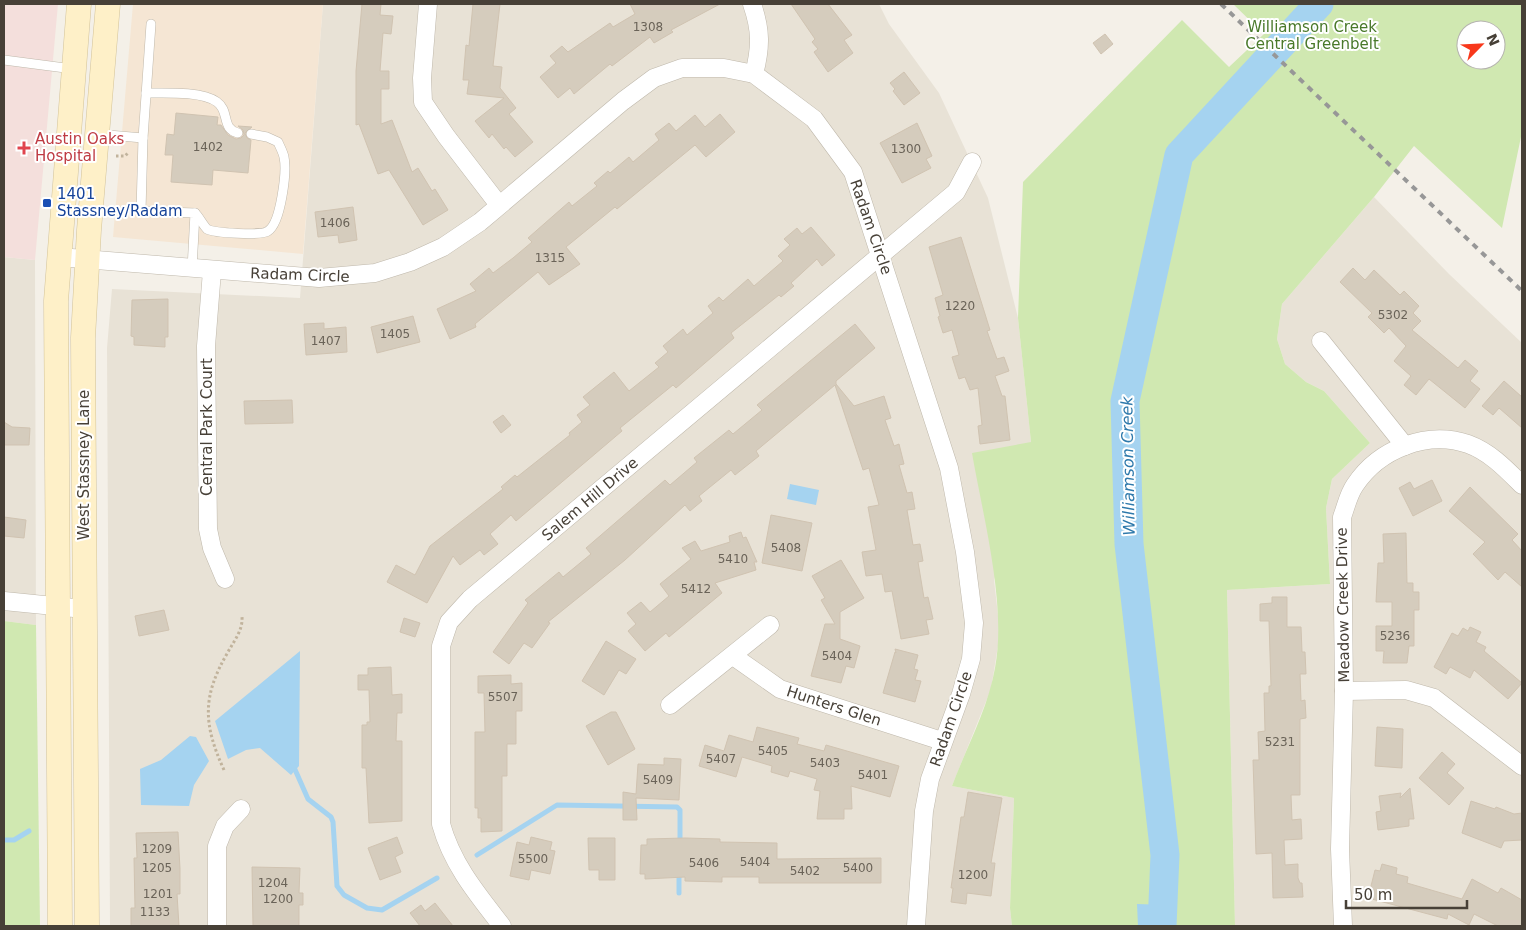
<svg xmlns="http://www.w3.org/2000/svg" width="1526" height="930" viewBox="0 0 1526 930" font-family="'DejaVu Sans',sans-serif">
  <style>
    .residential { fill: #e8e2d6 }
    .commercial { fill: #f5e6d4 }
    .medical { fill: #f4dfdc }
    .green { fill: #d0e8b1; fill-rule: evenodd }
    .water { fill: #a5d3f0 }
    .lines { fill: none; stroke-linecap: round; stroke-linejoin: round }
    .stream { stroke: #a5d3f0; stroke-width: 5 }
    .river { stroke: #a5d3f0; stroke-width: 29 }
    .building { fill: #d5ccbd; stroke: #d0c3b1 }
    .lane-casing { stroke: #bfb8ab; stroke-width: 10 }
    .street-casing { stroke: #bfb8ab; stroke-width: 19 }
    .secondary-casing { stroke: #d3c399; stroke-width: 25 }
    .path { stroke: #c1b39c; stroke-width: 3; stroke-dasharray: 2.5 2.5; stroke-linecap: butt }
    .lane { stroke: #fff; stroke-width: 9 }
    .street { stroke: #fff; stroke-width: 18 }
    .secondary { stroke: #fef0c8; stroke-width: 24 }
    .rail { stroke: #979797; stroke-width: 4; stroke-dasharray: 6 6; stroke-linecap: butt }
    .health-dot { fill: #e0444e; stroke: #fff; stroke-width: 2 }
    .transit-dot { fill: #1a4fb4; stroke: #fff; stroke-width: 2 }
    .labels { text-anchor: middle; dominant-baseline: central; stroke-width: 4; stroke-linejoin: round; paint-order: stroke }
    .number-label { font-size: 12px; fill: #6a6358 }
    .park-label { font-size: 15px; fill: #49792a; stroke: #fff }
    .health-label { font-size: 15px; fill: #be3a42; stroke: #fff; text-anchor: start }
    .transit-label { font-size: 15px; fill: #164399; stroke: #fff; text-anchor: start }
    .street-label { font-size: 15px; fill: #474037; stroke: #fff }
    .water-label { font-size: 16px; font-style: italic; fill: #2e79ab; stroke: #fff }
  </style>
  <rect width="100%" height="100%" fill="#f4f0e8"/>
  <g class="residential">
    <path d="M323,4H879L889,24L939,93L988,198L1018,318L1031,442L994,580L1000,633L991,689L952,786L1014,798L1010,908L1012,926H110L107,348L112,289L300,298Z"/>
    <path d="M1374,197L1449,274L1522,343V926H1235L1227,590L1330,584L1326,508L1332,479L1370,443L1324,391L1306,382L1285,364L1277,339L1282,304Z"/>
    <path d="M4,257L35,260L36,625L4,621Z"/>
  </g>
  <path class="commercial" d="M133,4H323L303,254L113,237Z"/>
  <path class="medical" d="M4,4H58L35,260L4,257Z"/>
  <g class="green">
    <path d="M1233,4H1522V132L1502,228L1414,146L1374,197L1282,304L1277,339L1285,364L1306,382L1324,391L1370,443L1332,479L1326,508L1330,584L1227,590L1235,926H1012L1010,908L1014,798L952,786C966,748 988,709 995,668C1007,605 983,517 972,453L1031,442L1018,318L1023,182L1182,20L1229,67L1264,34ZM1466,30H1496V60H1466Z"/>
    <path d="M4,621L36,625L40,926H4Z"/>
  </g>
  <g class="water">
    <path d="M790,484L819,490L816,505L787,499Z"/>
    <path d="M300,651L299,766L291,775L260,748L246,750L228,759L215,721Z"/>
    <path d="M190,736L196,737L209,761L194,785L189,806L141,805L140,769L161,760Z"/>
    <path d="M1137,904L1167,905L1168,926H1138Z"/>
  </g>
  <g class="lines">
    <g class="stream">
      <path d="M293,765L308,799L331,817L333,822L337,886L344,895L367,908L382,910L437,878"/>
      <path d="M4,840H14L29,831"/>
      <path d="M477,855L557,805L677,807L680,810V843"/>
      <path d="M679,893V871"/>
    </g>
    <path class="river" d="M1162,926L1165,855L1129,544L1125,401L1179,155L1319,4"/>
  </g>
  <g class="building">
    <path d="M362,4H381L380,15L393,16L391,34L383,33L380,71H389V89H381V124L392,120L412,172L418,168L432,191L435,189L448,210L423,225L389,170L378,174L359,124L356,125V71Z"/>
    <path d="M473,4H500L493,66L502,67L500,88L516,108L509,114L533,142L515,157L506,147L504,149L492,134L489,138L475,121L504,98L467,94L469,80H463L466,45L469,46Z"/>
    <path d="M630,4H720L671,30L673,32L654,43L650,37L612,66L610,64L574,94L570,88L558,98L540,77L556,63L550,56L562,46L568,52L610,23L613,27L635,14Z"/>
    <path d="M791,4H828L852,35L844,40L853,53L828,72L814,52L818,49L812,42L815,39Z"/>
    <path d="M1105,34L1113,44L1101,54L1093,43Z"/>
    <path d="M904,72L920,93L904,105L893,91L895,89L890,83Z"/>
    <path d="M176,113L218,117L217,125H221L228,135L236,139L241,138L244,135L243,130L238,126L252,127L245,133L247,138L251,140L248,173L213,170L212,185L171,182L173,155H165L167,134L174,135Z"/>
    <path d="M720,114L735,132L706,157L695,145L617,209L615,207L566,247L580,264L549,285L538,272L475,324L476,327L450,339L437,309L476,291L470,284L489,268L493,273L513,258L532,242L528,238L569,202L572,206L597,186L594,183L608,171L610,173L629,157L633,162L659,140L655,134L669,123L676,131L695,115L705,127Z"/>
    <path d="M917,123L932,156L926,159L931,168L902,183L880,143Z"/>
    <path d="M353,207L357,240L339,243L338,235L318,237L315,212Z"/>
    <path d="M811,227L835,255L822,266L817,259L791,283L794,286L781,297L779,295L731,333L734,338L676,388L673,385L620,428L622,431L516,521L511,515L490,534L498,544L484,555L480,550L460,565L453,556L427,603L387,582L396,565L415,575L430,546L503,489L501,487L515,475L517,477L570,435L569,433L582,422L577,415L590,405L583,397L614,372L629,391L659,367L655,363L668,352L663,346L683,329L687,335L713,313L708,306L719,297L723,301L748,279L754,286L783,261L778,256L790,245L784,239L797,228L802,234Z"/>
    <path d="M961,237L990,330L987,331L997,359L1004,357L1009,371L995,376L1002,396H1005L1010,440L980,444L978,426L982,425L978,388L970,390L965,377L959,379L952,357L959,355L952,330L943,333L938,317L940,316L935,298L943,295L929,247Z"/>
    <path d="M1353,268L1365,280L1374,270L1400,295L1404,291L1419,306L1413,313L1421,321L1412,330L1458,368L1465,360L1478,371L1470,381L1480,389L1465,408L1429,379L1416,395L1404,385L1411,376L1394,361L1406,346L1389,328L1384,333L1368,317L1372,313L1340,282Z"/>
    <path d="M168,299V337H165V347L134,345V337L131,336L132,300Z"/>
    <path d="M413,316L420,342L377,353L371,327Z"/>
    <path d="M324,323V329L346,327L347,352L306,355L304,324Z"/>
    <path d="M855,324L875,348L836,381V384L854,406L884,396L891,418L885,420L894,446L899,444L904,464L899,465L907,493L912,492L915,509L907,510L913,545L920,544L923,561L918,562L924,598L928,597L933,619L926,620L929,634L901,639L892,591L885,592L882,574L866,576L862,552L876,550L868,507L879,505L869,468L863,470L835,385L756,451L759,456L735,475L731,470L699,496L702,501L690,511L685,505L625,560L548,622L550,623L532,648L524,643L509,664L493,652L528,603L525,600L559,572L563,577L591,554L586,548L665,480L670,485L697,462L694,458L729,430L733,434L762,410L757,405Z"/>
    <path d="M1504,381L1522,397V428L1499,408L1493,415L1482,406Z"/>
    <path d="M292,400L293,423L245,424L244,401Z"/>
    <path d="M503,415L511,425L501,433L493,422Z"/>
    <path d="M4,422L12,427L30,428L29,445H4Z"/>
    <path d="M1432,480L1442,501L1413,516L1399,488L1410,482L1414,489Z"/>
    <path d="M1470,487L1518,534L1512,540L1522,551V587L1505,572L1498,580L1473,554L1485,542L1449,511Z"/>
    <path d="M771,515L812,523L802,571L762,563Z"/>
    <path d="M4,517L26,520L24,538L4,536Z"/>
    <path d="M741,532L743,538L746,537L757,562H754L756,570L715,583L722,593L669,637L666,633L645,651L628,631L636,624L627,613L641,602L650,612L669,596L660,584L691,559L682,548L695,541L701,551L730,542L729,536Z"/>
    <path d="M1406,533L1407,583H1413V592H1419V610H1414V646H1409L1407,663H1383L1384,651H1376V626H1392V602H1376L1378,563H1384L1383,534Z"/>
    <path d="M841,560L864,598L840,612V639L860,646L854,668L846,666L841,683L811,676L825,624H835L821,600L825,598L812,576Z"/>
    <path d="M1272,597H1287V627H1301L1302,652H1305L1306,674H1300L1301,701L1305,700L1306,718L1300,719V795H1291L1292,820L1301,819L1302,839L1284,840L1285,865L1298,864V878L1300,883H1302L1303,897L1273,898L1272,853L1256,854L1253,760H1259L1258,732L1265,731L1264,693H1269V686H1271L1269,621H1260V604L1272,603Z"/>
    <path d="M164,610L169,630L139,636L135,616Z"/>
    <path d="M404,618L420,623L415,637L400,632Z"/>
    <path d="M1470,627L1481,632L1476,642L1486,647L1484,651L1522,683L1508,699L1474,670L1470,678L1450,667L1446,674L1434,667L1452,633L1458,636L1463,628L1468,631Z"/>
    <path d="M606,641L636,659L626,674L619,670L604,695L582,681Z"/>
    <path d="M895,649L918,655L914,669L918,670L915,680L921,681L915,702L883,693L895,652L896,653Z"/>
    <path d="M391,667L392,695L402,694V713H397L396,741H402V821L369,823L366,768H362V725H367V722H370L369,690H358V675H368V668Z"/>
    <path d="M511,675V684L522,683V711H516V744H507V776H502V831L481,832V818H478V808H475V732H485L484,693H478V676Z"/>
    <path d="M611,712H616L635,749L608,765L586,726Z"/>
    <path d="M757,727L799,738L797,744L824,751L826,745L899,766L890,797L851,786L852,809H844V819H817L820,791L814,790L817,779L790,771L788,777L771,772L772,766L742,757L736,777L699,766L705,745L724,751L729,735L753,742Z"/>
    <path d="M1377,727L1403,729L1402,768L1375,766Z"/>
    <path d="M1442,752L1455,764L1447,773L1464,788L1449,805L1419,778Z"/>
    <path d="M664,758L681,759L679,800L636,798L637,820H623V792L636,794L638,764L664,765Z"/>
    <path d="M1410,788L1414,819H1409V826L1378,830L1376,812L1381,811L1379,796L1401,793L1400,798Z"/>
    <path d="M968,792L1002,798L991,863H995L991,896L967,893L966,904L951,902L953,888H951L961,817H964Z"/>
    <path d="M1471,801L1495,809L1496,807L1514,814L1522,813V840L1504,841L1501,848L1462,833Z"/>
    <path d="M178,832L180,869V894H177L179,926H131V908H135L134,858H137L136,833Z"/>
    <path d="M397,837L403,853L395,857L401,872L380,880L368,848Z"/>
    <path d="M531,837L552,842L550,850L555,851L550,874L531,870L529,880L510,876L517,842L529,845Z"/>
    <path d="M588,838H615V880H599V870H589Z"/>
    <path d="M685,838L720,839V842L777,843V859L881,858V883H759V877H722V882L685,881V877L645,879V874H640L641,845H647V839Z"/>
    <path d="M1382,864L1397,868L1396,874L1408,877L1407,883L1462,899L1472,879L1498,893L1501,888L1522,900V926H1498L1474,914L1469,925L1448,914L1447,919L1368,898L1375,870L1380,871Z"/>
    <path d="M252,867L300,868L299,893H303V905H299V926H253Z"/>
    <path d="M435,903L453,926H420L410,913L421,905L425,911Z"/>
  </g>
  <g class="lines">
    <g class="lane-casing">
      <g id="lane">
        <path d="M151,24L143,138L141,211L195,213L192,269"/>
        <path d="M4,60L73,69"/>
        <path d="M146,93C165,93 202,91 217,102C230,111 221,129 238,133"/>
        <path d="M97,134L143,138"/>
        <path d="M195,213C199,217 203,225 207,229C214,233 262,236 268,231C281,223 287,171 284,157C283,152 280,147 278,142L267,137L251,134"/>
      </g>
    </g>
    <g class="street-casing">
      <g id="street">
        <path d="M428,4L422,78L423,102L446,136L499,205"/>
        <path d="M752,4C761,30 761,47 754,74"/>
        <path d="M59,257L319,278L375,273L410,262L443,247L480,222L623,101L654,78L682,68H724L754,74L814,119L853,172L949,468L965,552L974,623L971,659L961,694L930,779L924,811L916,926"/>
        <path d="M212,271L206,346L208,529L212,548L225,579"/>
        <path d="M1321,341L1405,446"/>
        <path d="M4,601L84,609"/>
        <path d="M733,656L780,689L942,741"/>
        <path d="M1344,691L1406,690L1434,698L1522,766"/>
        <path d="M670,705L770,625"/>
        <path d="M217,926V846L225,826L241,809"/>
        <path d="M502,926C477,894 452,864 441,824V646L449,622L470,599L956,192L972,162"/>
        <path d="M1343,926L1340,849L1344,691L1342,517C1346,507 1348,495 1355,485C1379,449 1427,430 1468,444C1490,452 1506,469 1522,485"/>
      </g>
    </g>
    <g class="secondary-casing">
      <g id="secondary">
        <path d="M60,926L56,301L79,4"/>
        <path d="M87,926L83,338L89,230L108,4"/>
      </g>
    </g>
    <g class="path">
      <path d="M116,156H125L129,152"/>
      <path d="M224,770C203,724 202,696 228,652C234,641 243,630 242,617"/>
    </g>
    <use href="#lane" class="lane"/>
    <use href="#street" class="street"/>
    <use href="#secondary" class="secondary"/>
    <path class="rail" d="M1221,4L1522,291"/>
  </g>
  <path class="health-dot" d="M21.5 140.5h5v5h5v5h-5v5h-5v-5h-5v-5h5z"/>
  <rect class="transit-dot" x="42" y="198" width="10" height="10" rx="2.5"/>
  <g class="labels">
    <g class="number-label">
      <text x="648" y="27">1308</text>
      <text x="208" y="147">1402</text>
      <text x="906" y="149">1300</text>
      <text x="335" y="223">1406</text>
      <text x="550" y="258">1315</text>
      <text x="960" y="306">1220</text>
      <text x="1393" y="315">5302</text>
      <text x="395" y="334">1405</text>
      <text x="326" y="341">1407</text>
      <text x="786" y="548">5408</text>
      <text x="733" y="559">5410</text>
      <text x="696" y="589">5412</text>
      <text x="1395" y="636">5236</text>
      <text x="837" y="656">5404</text>
      <text x="503" y="697">5507</text>
      <text x="1280" y="742">5231</text>
      <text x="773" y="751">5405</text>
      <text x="721" y="759">5407</text>
      <text x="825" y="763">5403</text>
      <text x="873" y="775">5401</text>
      <text x="658" y="780">5409</text>
      <text x="157" y="849">1209</text>
      <text x="533" y="859">5500</text>
      <text x="755" y="862">5404</text>
      <text x="704" y="863">5406</text>
      <text x="157" y="868">1205</text>
      <text x="858" y="868">5400</text>
      <text x="805" y="871">5402</text>
      <text x="973" y="875">1200</text>
      <text x="273" y="883">1204</text>
      <text x="158" y="894">1201</text>
      <text x="278" y="899">1200</text>
      <text x="155" y="912">1133</text>
    </g>
    <g class="park-label">
      <text x="1312" y="27">Williamson Creek<tspan x="1312" dy="17">Central Greenbelt</tspan></text>
    </g>
    <g class="health-label">
      <text x="35" y="139">Austin Oaks<tspan x="35" dy="17">Hospital</tspan></text>
    </g>
    <g class="transit-label">
      <text x="57" y="194">1401<tspan x="57" dy="17">Stassney/Radam</tspan></text>
    </g>
    <g class="street-label">
      <text transform="translate(871 227) rotate(71)">Radam Circle</text>
      <text transform="translate(300 275) rotate(2)">Radam Circle</text>
      <text transform="translate(207 427) rotate(-90)">Central Park Court</text>
      <text transform="translate(84 465) rotate(-90)">West Stassney Lane</text>
      <text transform="translate(590 499) rotate(-40)">Salem Hill Drive</text>
      <text transform="translate(1343 605) rotate(-91)">Meadow Creek Drive</text>
      <text transform="translate(834 706) rotate(18)">Hunters Glen</text>
      <text transform="translate(951 719) rotate(-71)">Radam Circle</text>
    </g>
    <g class="water-label">
      <text transform="translate(1128 466) rotate(-91)">Williamson Creek</text>
    </g>
  </g>
  <rect width="1526" height="930" fill="none" stroke="#474037" stroke-width="10"/>
  <g transform="translate(1481 45) rotate(66)"><circle r="24" fill="#ffffff" stroke="#b5b3af"/>
  <path d="M0-4L9 19L0 12L-9 19Z" fill="#f8381b"/>
  <text y="-8" font-size="14" font-weight="bold" text-anchor="middle" fill="#474037">N</text>
  </g>
  <path d="M1346 900v8h121v-8" fill="none" stroke="#474037" stroke-width="2.5"/>
  <text x="1354" y="900" font-size="15" fill="#474037" stroke="#ffffff" stroke-width="4" paint-order="stroke">50 m</text>
</svg>
